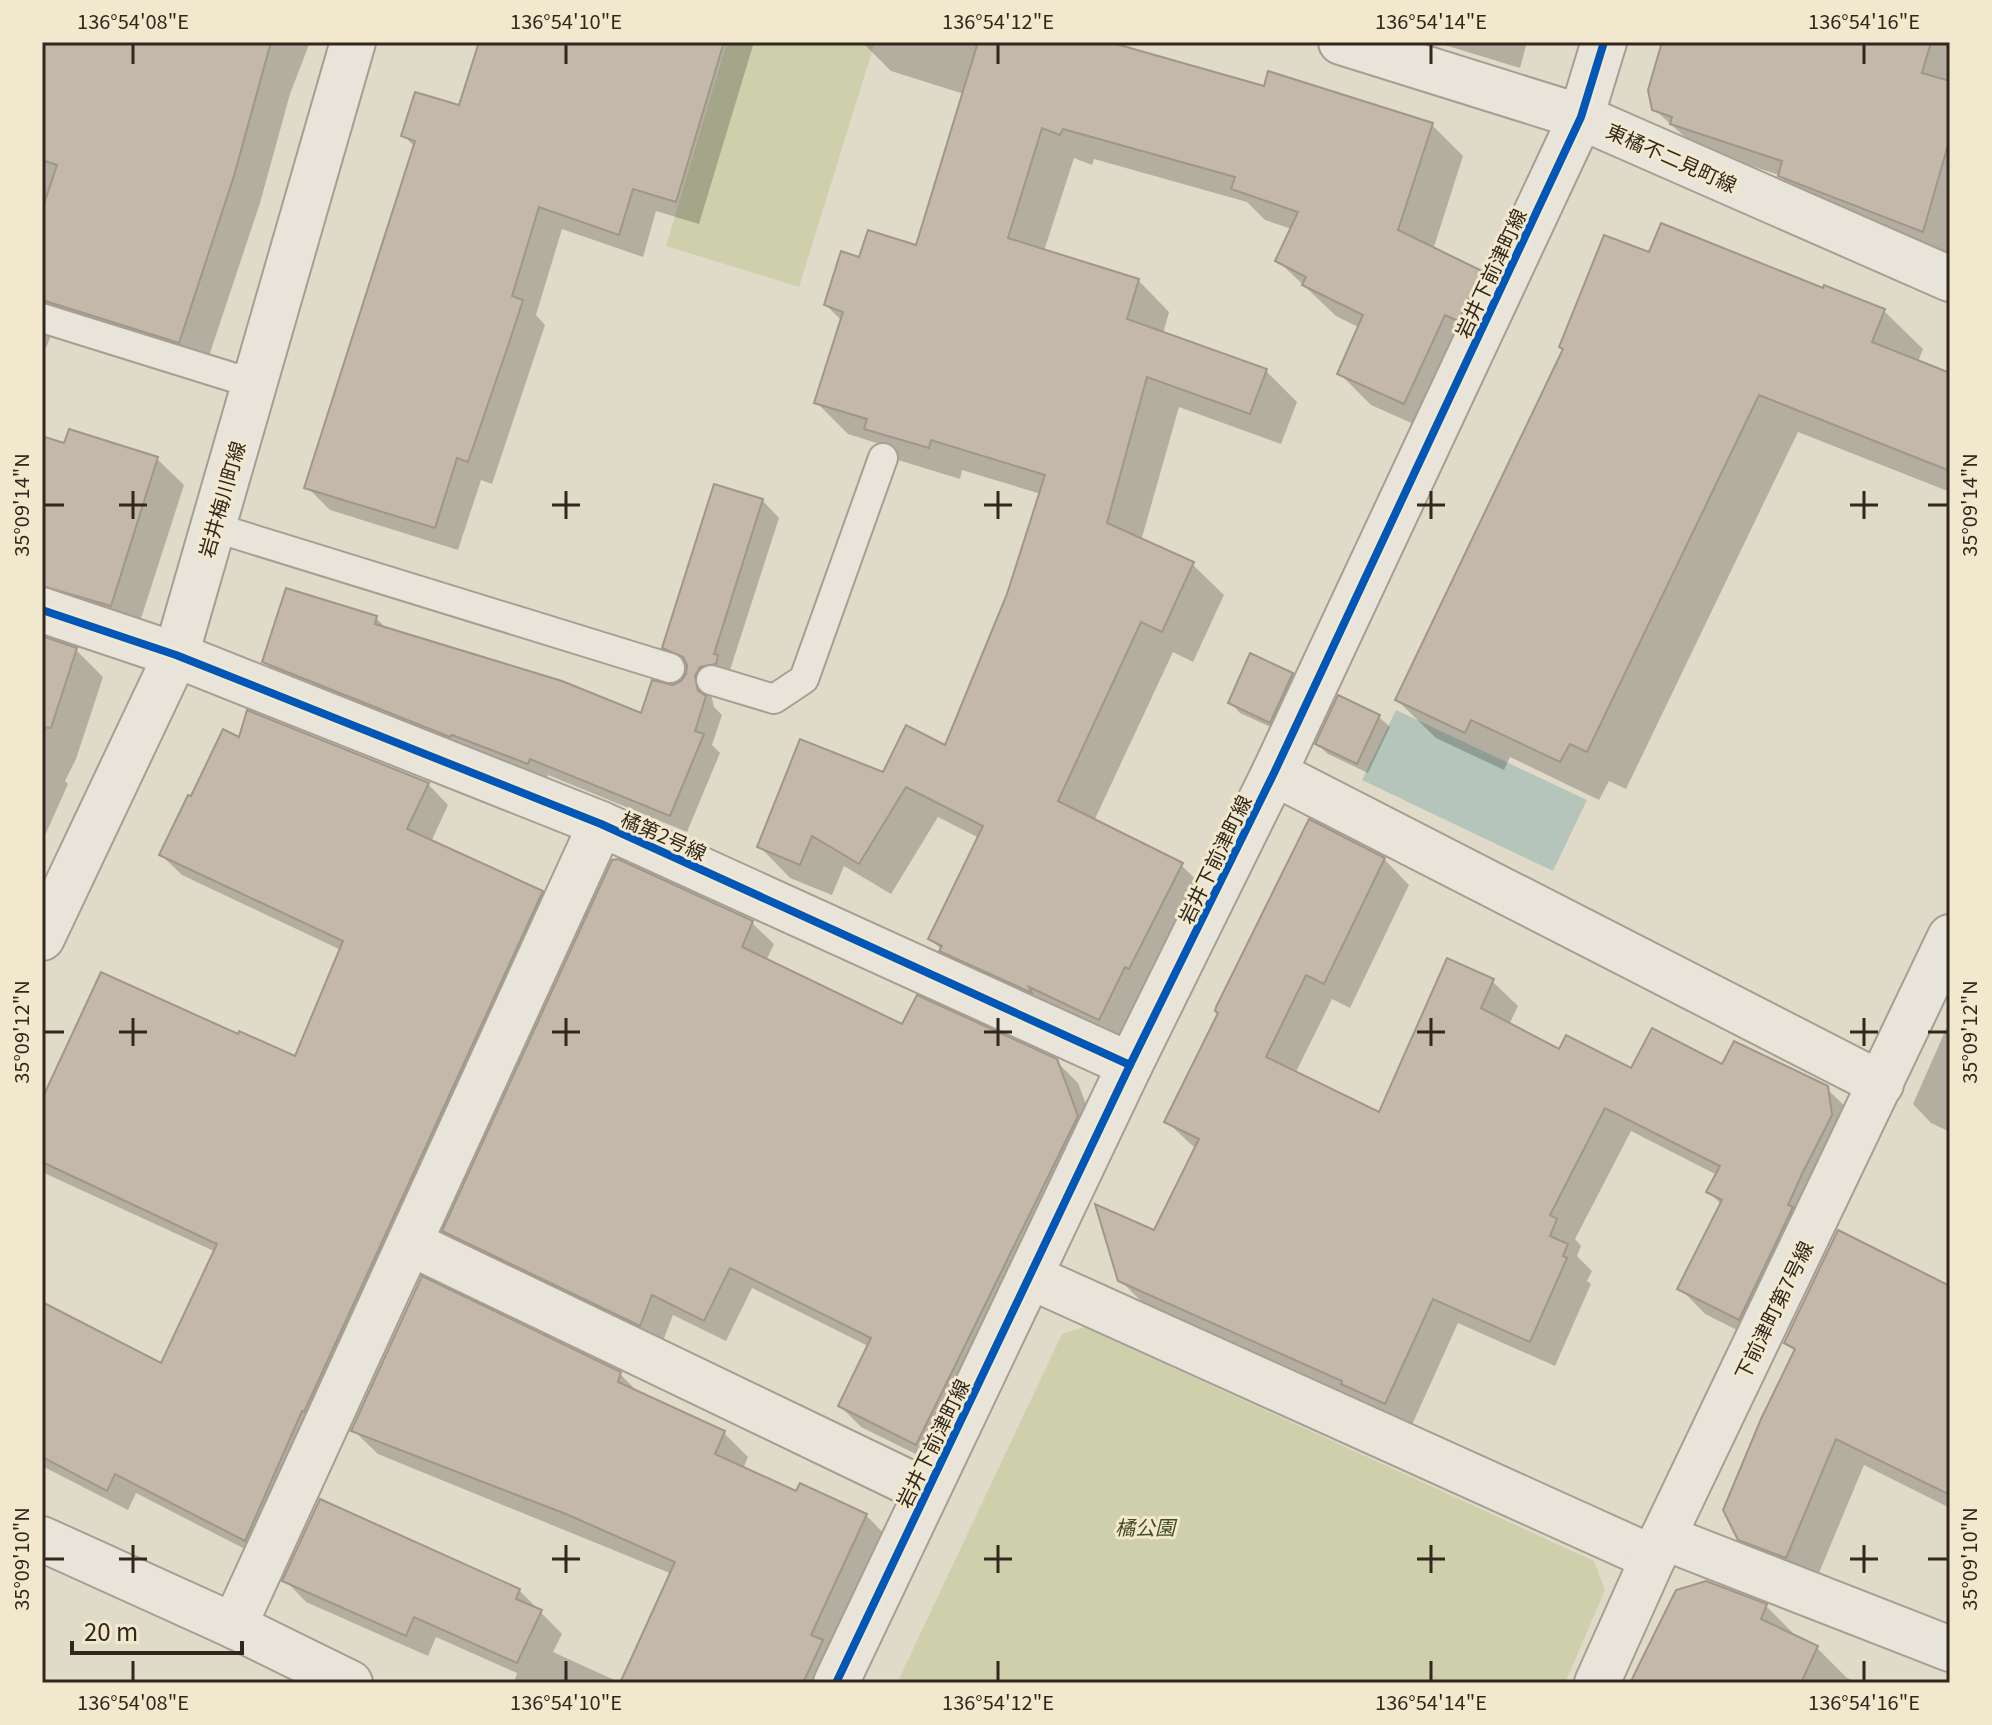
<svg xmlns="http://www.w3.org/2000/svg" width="1992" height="1725" viewBox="0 0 1992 1725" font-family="Georgia,'Noto Sans JP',serif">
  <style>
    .green { fill: #ced0ac }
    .water { fill: #b5c5bb }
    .shadow { fill: #0003 }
    .building { fill: #c3b8aa; stroke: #a09689; stroke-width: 2 }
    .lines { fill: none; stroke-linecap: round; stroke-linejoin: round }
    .service-casing { stroke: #a59f93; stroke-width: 32 }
    .minor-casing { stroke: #a59f93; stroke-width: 48 }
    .tertiary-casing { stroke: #a59f93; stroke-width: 48 }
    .service { stroke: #e8e4da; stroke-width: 28 }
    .minor { stroke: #e8e4da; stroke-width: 44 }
    .tertiary { stroke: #e8e4da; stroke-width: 44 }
    .cycleway-casing { stroke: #f2e8ce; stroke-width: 13 }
    .cycleway { stroke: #0057b8; stroke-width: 8 }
    .ticks { fill: none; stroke: #32271c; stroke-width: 3 }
    .labels { text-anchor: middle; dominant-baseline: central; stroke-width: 6; stroke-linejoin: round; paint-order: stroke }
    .street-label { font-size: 20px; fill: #32271c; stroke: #f2e8ce }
    .park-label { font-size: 20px; font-style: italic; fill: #424d24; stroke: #f2e8ce }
    .neatline { fill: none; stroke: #32271c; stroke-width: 3 }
    .ticks-label { font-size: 20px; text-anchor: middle; fill: #32271c }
  </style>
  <rect width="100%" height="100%" fill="#e0dac9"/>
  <g class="green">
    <path d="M727,42H875L799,287L666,246Z"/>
    <path d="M1084,1327L1594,1561L1605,1590L1565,1683H897L1062,1334Z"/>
  </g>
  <path class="water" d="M1396,710L1587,800L1553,871L1362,780Z"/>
  <g class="shadow">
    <path d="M42,42H310L290,94L260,203L205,368L57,321L42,358Z"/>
    <path d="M481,42H754L699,224L656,211L643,257L562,229L536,315L545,325L492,484L481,480L458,550L330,510L307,487L415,147L404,136L460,108Z"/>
    <path d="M862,42H1102L1265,89L1432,125L1463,156L1433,250L1480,272L1512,304L1436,434L1371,405L1339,373L1360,328L1336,316L1277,260L1292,229L1265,220L1247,202L1094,159L1092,165L1074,158L1044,251L1138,280L1169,312L1163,334L1266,371L1297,402L1281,444L1179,407L1141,541L1192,564L1224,595L1193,662L1173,652L1094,821L1181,865L1213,896L1131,1050L973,982L930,938L979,838L938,817L891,894L844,866L832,895L790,878L759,846L884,775L946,748L1009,594L1041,494L962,470L960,479L898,460L883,445L848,434L816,402L842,321L826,305L861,259L917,247L964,94L891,71Z"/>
    <path d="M1435,42H1527L1520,68Z"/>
    <path d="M1664,42H1950V246L1947,255L1804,200L1779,175L1697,148L1654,109Z"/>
    <path d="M1650,255L1825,291L1884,311L1923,349L1918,362L1950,375V492L1798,432L1626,789L1609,781L1599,800L1510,757L1504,770L1436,738L1397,700Z"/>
    <path d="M42,438L65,446L157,459L184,485L137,631L44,628V639L76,650L103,677L76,759L65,781L68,784L42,842Z"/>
    <path d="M762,500L779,518L730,670L734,674L711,694L714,707L722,715L712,745L720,753L687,832L548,775L545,780L282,679L265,662L376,618L388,630L642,716L673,687L682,682L688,674V668L681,664L664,647Z"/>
    <path d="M1292,675L1302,685L1281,732L1240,713L1230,702Z"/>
    <path d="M1339,698L1379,717L1390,727L1368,773L1328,754L1317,744Z"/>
    <path d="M240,740L428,784L448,805L431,842L541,893L562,914L266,1560L136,1493L128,1510L42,1466V1304L162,1365L216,1252L42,1172V1101L239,1037L296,1059L341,950L182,875L161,855L192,799Z"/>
    <path d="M1384,859L1409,885L1350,1008L1332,999L1295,1074L1380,1115L1492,981L1518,1006L1509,1025L1559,1052L1632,1071L1723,1067L1826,1088L1852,1113L1765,1344L1705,1314L1680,1288L1722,1205L1709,1192L1717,1175L1631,1131L1575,1239L1581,1246L1577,1256L1592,1271L1587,1281L1591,1284L1555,1366L1458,1323L1411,1427L1146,1306L1120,1280L1154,1233L1196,1149L1166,1121Z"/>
    <path d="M752,923L774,944L766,961L902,1027L1056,1061L1078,1083L1099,1138L938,1465L861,1427L840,1406L870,1347L752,1288L726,1341L673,1315L661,1346L466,1252L445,1230Z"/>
    <path d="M1950,1020V1132L1931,1123L1913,1104Z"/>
    <path d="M1950,1288V1508L1864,1465L1814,1585L1768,1567L1740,1538L1796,1352L1786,1343Z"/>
    <path d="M620,1374L641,1395L724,1433L748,1457L743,1469L797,1493L866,1515L890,1540L838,1683H622L672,1574L378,1454L353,1430Z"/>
    <path d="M285,1580L519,1590L562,1634L553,1652L621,1683H514L517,1673L436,1637L428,1656L306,1602Z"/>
    <path d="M1766,1606L1799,1639L1817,1648L1847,1678L1860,1683H1632Z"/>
  </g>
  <g class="building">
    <path d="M42,42H271L234,176L179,343L42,300V210L57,165L42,160Z"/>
    <path d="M479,42H724L676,202L633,189L619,235L539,207L512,296L523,300L509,343L468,462L457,458L435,528L304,488L415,141L401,136L415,92L459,105Z"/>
    <path d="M978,42H1109L1264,86L1268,71L1433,123L1398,230L1482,271L1458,321L1445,315L1404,404L1337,374L1363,315L1302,285L1306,277L1275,261L1298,212L1231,189L1235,177L1063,129L1060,135L1042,128L1008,238L1139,279L1127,319L1267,369L1250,414L1147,377L1107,523L1194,562L1162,632L1141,622L1058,801L1183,863L1129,969L1125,967L1099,1020L1029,987L1032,993L939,951L942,946L928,939L983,826L906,787L859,864L812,836L800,865L757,847L800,739L883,772L906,725L945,745L1007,594L1045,475L931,440L929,448L864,429L867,419L814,403L843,312L824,305L841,251L859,257L868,230L916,245Z"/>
    <path d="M1662,42H1931L1922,73L1950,81V138L1923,232L1778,176L1782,161L1670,124L1672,117L1652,110L1648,90Z"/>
    <path d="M1661,223L1823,288L1824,285L1885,309L1872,342L1950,373V471L1759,395L1587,752L1570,744L1560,762L1471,720L1465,733L1395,700L1563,349L1559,347L1604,235L1649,252Z"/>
    <path d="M69,429L158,457L111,606L42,586V436L64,443Z"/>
    <path d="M714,484L763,499L714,654L718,655L716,664L700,667L695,676L698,691L706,696L695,731L704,734L670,816L530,759L528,764L452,735L450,737L262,662L286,588L377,616L375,624L562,681L641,713L652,680L673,685L681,681L686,674L687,665L683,657L662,648Z"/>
    <path d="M42,636L77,648L51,728L42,727Z"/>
    <path d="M1250,653L1293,673L1270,723L1228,703Z"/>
    <path d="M1338,695L1380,715L1357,764L1315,744Z"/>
    <path d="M247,710L429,783L407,829L543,891L304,1412L302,1411L245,1541L115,1474L107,1491L42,1457V1302L161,1363L217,1244L42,1162V1099L101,972L238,1034L239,1031L295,1056L343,941L159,855L188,795L191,796L223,729L239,737Z"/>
    <path d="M1309,819L1385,858L1324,984L1306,975L1266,1057L1379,1112L1447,958L1494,979L1481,1008L1559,1049L1566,1035L1631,1068L1652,1028L1722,1064L1734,1041L1828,1086L1832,1115L1802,1174L1788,1205L1793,1207L1739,1320L1677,1289L1722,1200L1706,1192L1720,1166L1605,1108L1550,1215L1557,1219L1550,1236L1568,1244L1563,1256L1567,1258L1530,1342L1433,1299L1385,1404L1341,1384L1342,1381L1118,1281L1095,1204L1154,1230L1199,1139L1164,1122L1218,1013L1215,1011L1216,1007Z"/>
    <path d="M618,859L753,921L742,947L902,1024L917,995L1057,1059L1078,1116L916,1445L838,1406L871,1338L730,1268L704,1321L652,1295L640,1326L442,1231L612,860Z"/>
    <path d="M1838,1230L1950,1286V1495L1836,1439L1786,1558L1738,1540L1723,1510L1761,1419L1795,1349L1784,1343Z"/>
    <path d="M422,1276L621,1372L618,1382L725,1431L715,1454L796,1491L800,1483L867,1514L811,1635L823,1640L803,1683H620L675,1562L566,1514L351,1431Z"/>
    <path d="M320,1499L520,1589L516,1599L542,1610L517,1663L414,1617L406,1636L282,1581Z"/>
    <path d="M1706,1581L1767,1604L1761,1619L1818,1646L1801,1683H1630L1676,1590Z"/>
  </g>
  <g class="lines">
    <g class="service-casing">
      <g id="service">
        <path d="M42,318L254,384"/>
        <path d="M213,527L670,668"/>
        <path d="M711,680L774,699L804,679L883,458"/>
      </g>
    </g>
    <g class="minor-casing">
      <g id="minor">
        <path d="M1341,42L1581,117L1950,279"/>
        <path d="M42,610L176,655L601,824L1130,1065"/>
        <path d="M1274,773L1881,1084"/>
        <path d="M410,1243L926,1491"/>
        <path d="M1031,1277L1653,1558"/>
        <path d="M1663,1537L1950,1649"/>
        <path d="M234,1626L601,824"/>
        <path d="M836,1683L1130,1065L1274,773L1581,117L1604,42"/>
        <path d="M1597,1683L1653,1558L1950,937"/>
      </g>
    </g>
    <g class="tertiary-casing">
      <g id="tertiary">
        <path d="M42,938L176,655L353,42"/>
        <path d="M42,1539L234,1626L350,1683"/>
      </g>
    </g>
    <use href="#service" class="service"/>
    <use href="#minor" class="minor"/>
    <use href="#tertiary" class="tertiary"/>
    <g class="cycleway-casing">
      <g id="cycleway">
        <path d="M42,610L176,655L601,824L1130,1065"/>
        <path d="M836,1683L1130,1065L1274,773L1581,117L1604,42"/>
      </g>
    </g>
    <use href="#cycleway" class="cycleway"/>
  </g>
  <path class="ticks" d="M133,44V64M566,44V64M998,44V64M1431,44V64M1864,44V64M133,491V519M566,491V519M998,491V519M1431,491V519M1864,491V519M44,505H64M119,505H147M552,505H580M984,505H1012M1417,505H1445M1850,505H1878M1928,505H1948M133,1018V1046M566,1018V1046M998,1018V1046M1431,1018V1046M1864,1018V1046M44,1032H64M119,1032H147M552,1032H580M984,1032H1012M1417,1032H1445M1850,1032H1878M1928,1032H1948M133,1545V1573M566,1545V1573M998,1545V1573M1431,1545V1573M1864,1545V1573M44,1559H64M119,1559H147M552,1559H580M984,1559H1012M1417,1559H1445M1850,1559H1878M1928,1559H1948M133,1661V1681M566,1661V1681M998,1661V1681M1431,1661V1681M1864,1661V1681"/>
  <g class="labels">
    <g class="street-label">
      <text transform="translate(1672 157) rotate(24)">東橘不二見町線</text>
      <text transform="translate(1490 273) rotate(-65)">岩井下前津町線</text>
      <text transform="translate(221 499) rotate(-74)">岩井梅川町線</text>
      <text transform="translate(664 835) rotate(24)">橘第2号線</text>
      <text transform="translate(1214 859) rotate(-64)">岩井下前津町線</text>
      <text transform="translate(1773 1310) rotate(-64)">下前津町第7号線</text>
      <text transform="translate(932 1443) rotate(-64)">岩井下前津町線</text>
    </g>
    <g class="park-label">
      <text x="1145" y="1526">橘公園</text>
    </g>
  </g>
  <rect width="1992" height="1725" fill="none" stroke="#f2e8ce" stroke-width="88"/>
  <path d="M72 1641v12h170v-12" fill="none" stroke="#32271c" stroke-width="4"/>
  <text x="84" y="1641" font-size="24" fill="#32271c" stroke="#f2e8ce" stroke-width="6" paint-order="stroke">20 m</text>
  <rect x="44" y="44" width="1904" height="1637" class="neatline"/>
  <g class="ticks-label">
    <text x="133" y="29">136°54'08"E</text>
    <text x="566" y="29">136°54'10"E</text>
    <text x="998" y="29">136°54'12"E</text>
    <text x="1431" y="29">136°54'14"E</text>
    <text x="1864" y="29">136°54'16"E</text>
    <text transform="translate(22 505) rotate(-90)" y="7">35°09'14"N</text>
    <text transform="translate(1970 505) rotate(-90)" y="7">35°09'14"N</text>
    <text transform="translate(22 1032) rotate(-90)" y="7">35°09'12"N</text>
    <text transform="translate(1970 1032) rotate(-90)" y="7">35°09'12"N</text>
    <text transform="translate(22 1559) rotate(-90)" y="7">35°09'10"N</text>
    <text transform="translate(1970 1559) rotate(-90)" y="7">35°09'10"N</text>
    <text x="133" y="1710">136°54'08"E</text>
    <text x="566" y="1710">136°54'10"E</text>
    <text x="998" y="1710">136°54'12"E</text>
    <text x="1431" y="1710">136°54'14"E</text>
    <text x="1864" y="1710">136°54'16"E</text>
  </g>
</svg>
